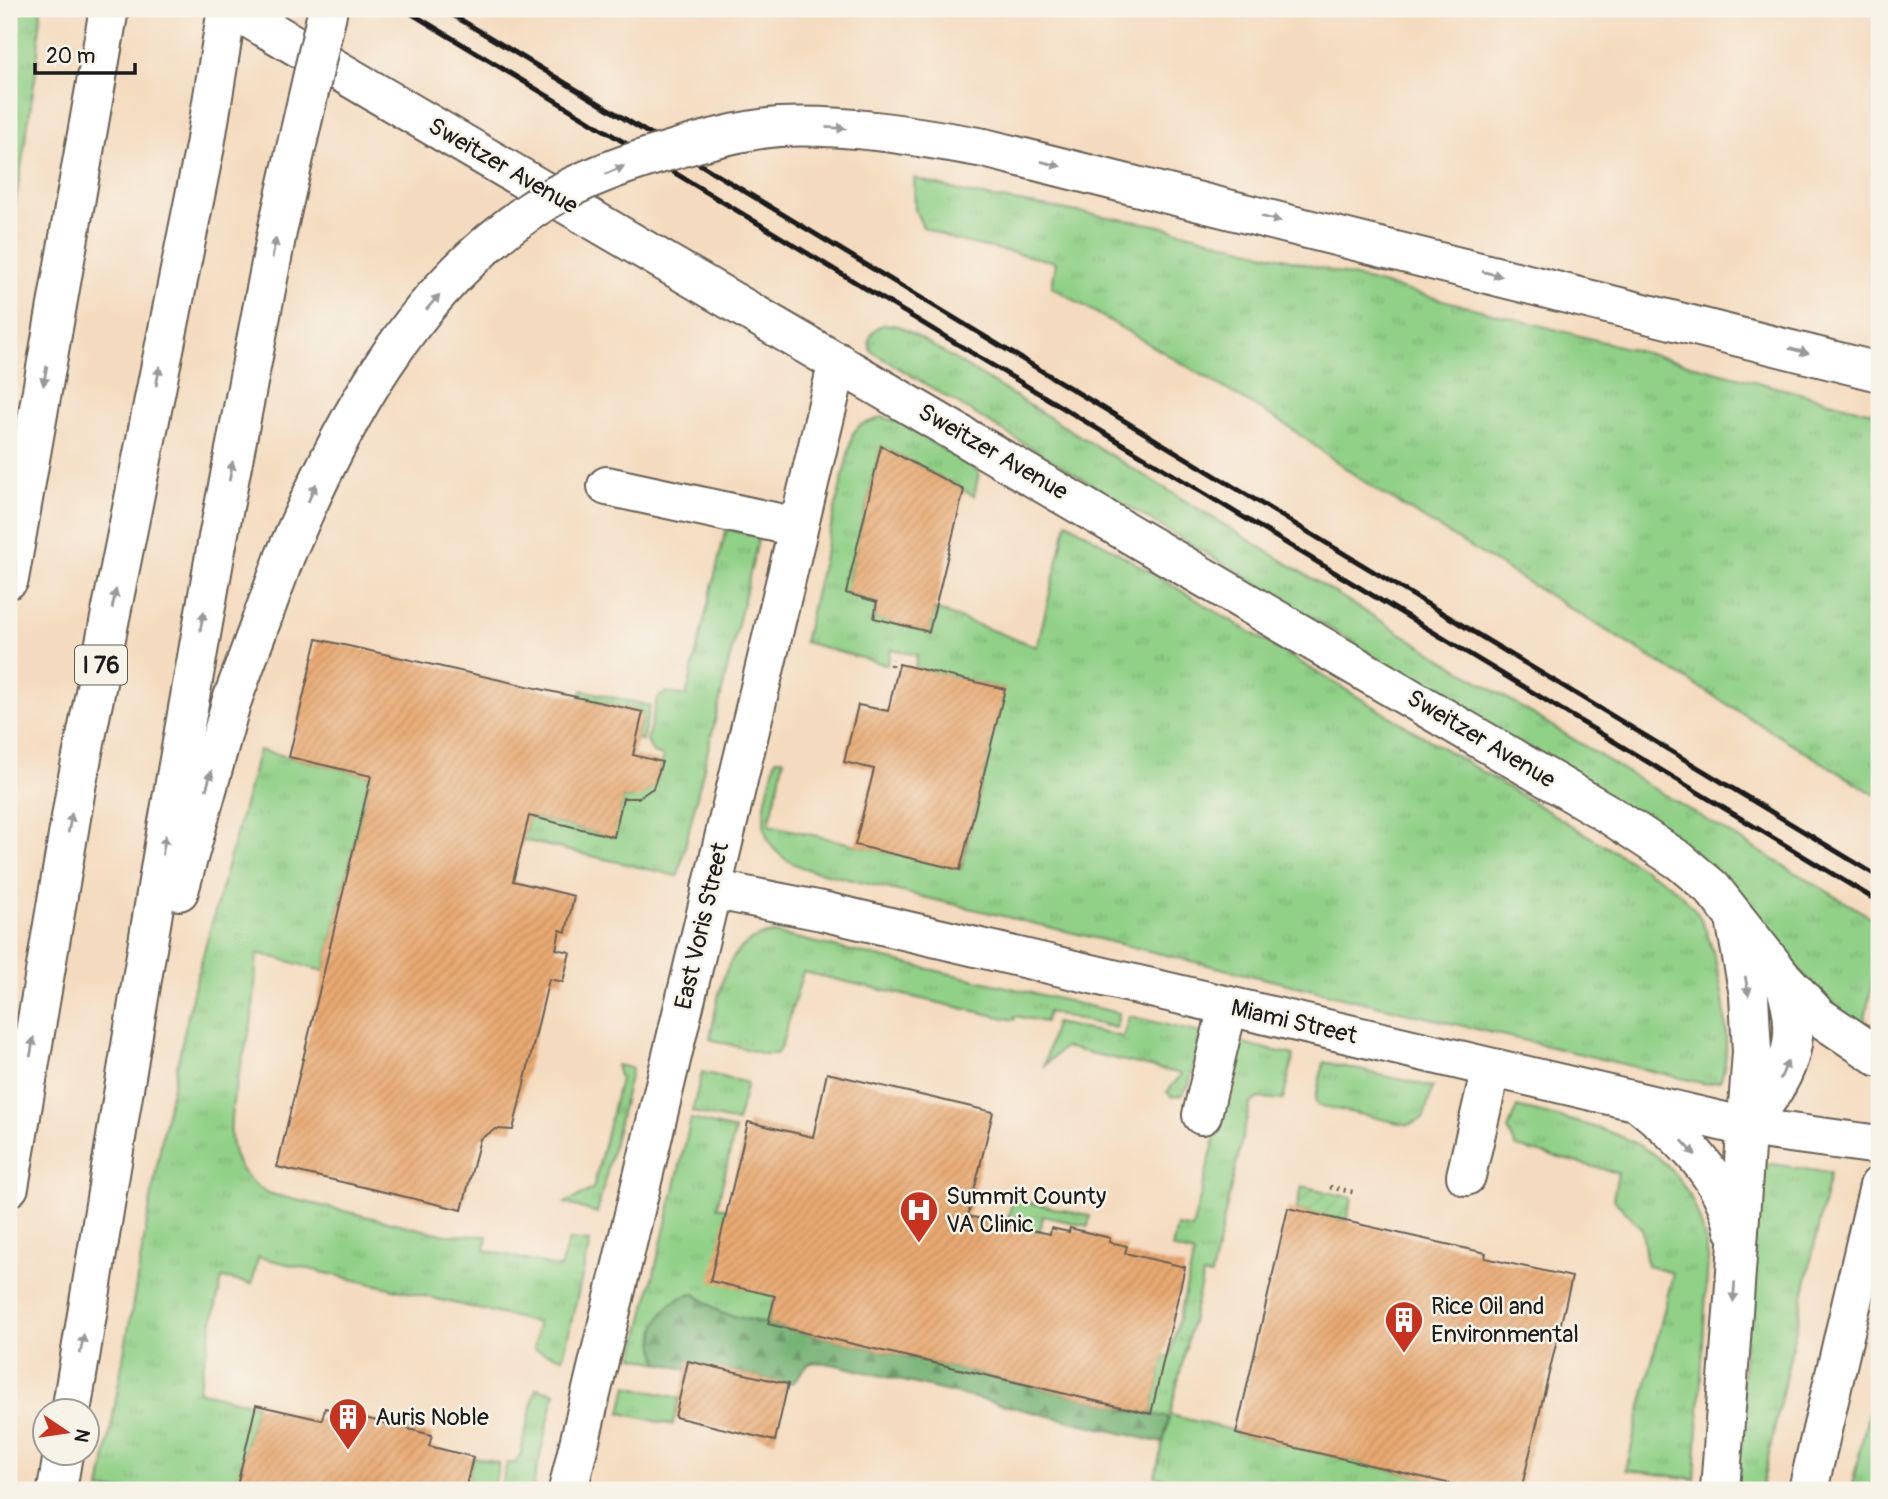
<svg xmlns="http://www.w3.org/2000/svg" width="1888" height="1499" viewBox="0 0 1888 1499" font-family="Pangolin,sans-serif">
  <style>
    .grass { fill: url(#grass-tufts); stroke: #567652; stroke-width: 2 }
    .forest { fill: url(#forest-firs); stroke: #486748; stroke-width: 2 }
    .garden { fill: url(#garden-furrows); stroke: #567652; stroke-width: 2 }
    .building { fill: url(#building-hatch) }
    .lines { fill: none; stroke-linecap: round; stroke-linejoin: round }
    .minor-casing { stroke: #685f55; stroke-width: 42 }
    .major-casing { stroke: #685f55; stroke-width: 42 }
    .highway-casing { stroke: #685f55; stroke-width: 42 }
    .path { stroke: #685f55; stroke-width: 4.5; stroke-dasharray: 2 5; stroke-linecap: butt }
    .minor { stroke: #fff; stroke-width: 38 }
    .major { stroke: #fff; stroke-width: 38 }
    .highway { stroke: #fff; stroke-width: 38 }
    .rail { stroke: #1c1c1c; stroke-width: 5 }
    .highway-bridge-casing { stroke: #685f55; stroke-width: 42; stroke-linecap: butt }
    .highway-bridge { stroke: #fff; stroke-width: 38 }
    .oneway { fill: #999 }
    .labels { text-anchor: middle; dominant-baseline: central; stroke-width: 5; stroke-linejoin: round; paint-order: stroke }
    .shield { fill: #f7f3e8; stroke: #5e5c59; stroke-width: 2 }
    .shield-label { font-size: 23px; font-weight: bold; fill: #1c1c1c }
    .street-label { font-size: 24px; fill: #1c1c1c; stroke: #f7f3e8 }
    .poi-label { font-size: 24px; fill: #1c1c1c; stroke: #f7f3e8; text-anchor: start }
  </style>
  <defs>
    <pattern id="grass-tufts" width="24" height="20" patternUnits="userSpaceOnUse" patternTransform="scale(1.75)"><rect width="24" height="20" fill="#90d087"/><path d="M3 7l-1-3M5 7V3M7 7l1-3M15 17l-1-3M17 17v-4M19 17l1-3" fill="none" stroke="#7cb274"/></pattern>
    <pattern id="forest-firs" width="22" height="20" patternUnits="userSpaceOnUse" patternTransform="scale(1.75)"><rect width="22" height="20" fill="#74b274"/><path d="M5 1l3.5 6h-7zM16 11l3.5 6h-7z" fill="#5e905e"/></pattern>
    <pattern id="garden-furrows" width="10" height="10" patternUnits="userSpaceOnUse" patternTransform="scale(1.75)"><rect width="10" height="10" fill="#90d087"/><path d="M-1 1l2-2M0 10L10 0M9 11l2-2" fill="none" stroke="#7cb274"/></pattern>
    <pattern id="building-hatch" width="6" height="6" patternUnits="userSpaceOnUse" patternTransform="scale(1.75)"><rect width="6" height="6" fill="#e8a972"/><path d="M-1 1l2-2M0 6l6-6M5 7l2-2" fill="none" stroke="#c69162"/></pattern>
  </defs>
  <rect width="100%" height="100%" fill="#f7f3e8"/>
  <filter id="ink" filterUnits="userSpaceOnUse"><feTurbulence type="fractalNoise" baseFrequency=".0143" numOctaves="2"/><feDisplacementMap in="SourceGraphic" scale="14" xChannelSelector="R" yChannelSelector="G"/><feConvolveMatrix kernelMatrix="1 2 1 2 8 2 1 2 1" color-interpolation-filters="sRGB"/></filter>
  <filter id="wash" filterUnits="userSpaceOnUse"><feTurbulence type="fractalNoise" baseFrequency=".00686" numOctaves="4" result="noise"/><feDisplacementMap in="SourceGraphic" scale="28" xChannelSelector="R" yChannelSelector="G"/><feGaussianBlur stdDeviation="1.57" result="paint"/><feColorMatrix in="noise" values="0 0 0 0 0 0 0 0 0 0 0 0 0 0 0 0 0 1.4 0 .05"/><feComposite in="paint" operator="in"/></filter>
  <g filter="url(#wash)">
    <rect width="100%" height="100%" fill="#f4dbbf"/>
    <g class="grass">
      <path d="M9,9H41L37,66L9,245Z"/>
      <path d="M914,178L966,193L1156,225L1879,414V797L1370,486L1285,424L1052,287L1056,262L954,240L923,227L915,210Z"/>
      <path d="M885,324L899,326L920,338L1656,790L1879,922V951L1862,1033L1780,951L1354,643L871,351C866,338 873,328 885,324Z"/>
      <path d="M882,417L898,422L979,472L974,496L881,446L846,593L877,602L874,618L929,632L935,609L1037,647L1067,522L1672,886C1681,895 1691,904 1698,914C1718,947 1736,1046 1720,1081L1706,1084L810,870C747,851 763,809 776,759H784L769,825L961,869L1004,689L915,668L917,655L891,649L887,665L804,642L853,433L860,425Z"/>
      <path d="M726,529L759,536L678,876L523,840L529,816L613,837L623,798C652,800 658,780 663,756L653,753L647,741L657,699L666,692L686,696Z"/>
      <path d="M259,750L371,776L324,971C301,966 281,957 257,954C255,977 255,1001 251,1024C241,1078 201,1163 271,1194L446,1235L487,1236L485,1250L560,1268L569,1240L590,1242L563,1358L534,1349L538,1323L258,1257L252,1284L222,1278L198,1391L256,1405L236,1490H100L164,1126L193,992Z"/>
      <path d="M774,933L1119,1013L1116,1028L1048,1012L1045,1022L1015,1016L1014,1020L803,972L781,1047L776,1054H764L710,1039C719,997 721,939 774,933Z"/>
      <path d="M1129,1016L1201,1033L1189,1085L1182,1095L1172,1097L1167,1092L1182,1074L1064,1047L1044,1066L1055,1023L1123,1037Z"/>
      <path d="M1239,1043L1294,1055L1283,1100L1259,1098L1250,1104L1211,1276L1203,1275L1170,1415L1236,1431V1434L1477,1490H1220L1155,1476L1169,1419L1151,1414L1164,1356L1170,1357L1194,1254L1172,1248L1177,1226L1192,1229Z"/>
      <path d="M1324,1062L1433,1087L1423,1119L1408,1125L1317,1105L1315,1100Z"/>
      <path d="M616,1065L632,1068L597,1213L565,1203L593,1189L620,1080Z"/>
      <path d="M702,1072L747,1083L737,1122L692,1112Z"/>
      <path d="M1517,1107C1615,1132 1692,1140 1708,1258L1695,1479L1626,1470L1673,1273L1647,1266L1642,1229L1613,1199L1618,1173L1516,1147L1508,1129Z"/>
      <path d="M691,1119L735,1130L717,1207L727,1209L775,1296L768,1324L721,1313L695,1294L656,1354L660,1363L634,1357Z"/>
      <path d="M1767,1163L1830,1173L1761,1490H1734L1759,1171Z"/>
      <path d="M1013,1199L1090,1216L1088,1226L1043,1216L1039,1232L1023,1228L1024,1222L1008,1218Z"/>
      <path d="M1879,1366V1490H1851Z"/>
      <path d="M627,1386L679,1398L673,1425L621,1413Z"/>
      <path d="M536,1388L555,1393L532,1490H500L507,1463H515L520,1456Z"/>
      <path d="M473,1457L499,1463L493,1490H465Z"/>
    </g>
    <path class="forest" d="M695,1294L721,1313L1169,1418L1163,1443L832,1364C804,1360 809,1363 794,1382L788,1384L689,1362L687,1369L660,1363C645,1335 662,1297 695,1294Z"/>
    <g class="garden">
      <path d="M582,690L650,706L642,740L637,739L643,712L580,698Z"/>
      <path d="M1302,1186L1352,1198L1346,1221L1296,1210Z"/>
    </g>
    <g id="blocks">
      <g class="building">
        <path d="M881,446L964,490L929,632L874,618L877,602L846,593Z"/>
        <path d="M317,639L643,712L633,755L662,762L653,788L638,798H623L614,837L529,816L513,881L574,896L566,932L560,930L556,949L570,952L563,982L549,979L513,1130L496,1129L480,1139L462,1210L277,1167L371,776L289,757Z"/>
        <path d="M899,664L1005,689L960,870L855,845L874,769L844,762L858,705L888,711Z"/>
        <path d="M827,1073L993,1112L968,1216L1050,1234L1051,1228L1069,1232L1070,1228L1110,1238L1109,1242L1127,1246L1125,1253L1185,1267L1151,1414L768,1324L775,1296L710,1281L748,1122L813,1137Z"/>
        <path d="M1288,1208L1486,1253L1485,1258L1572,1277L1521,1490H1477L1236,1434Z"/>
        <path d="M688,1361L788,1384L775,1441L675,1417Z"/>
        <path d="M256,1405L322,1420L325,1408L432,1435L429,1446L473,1457L465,1490H236Z"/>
      </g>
    </g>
  </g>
  <g filter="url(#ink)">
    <use href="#blocks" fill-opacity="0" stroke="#685f55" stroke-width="2"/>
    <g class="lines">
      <g class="minor-casing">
        <g id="minor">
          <path d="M233,9L1610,815L1680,861L1712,888L1783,978L1818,1016L1879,1057"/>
          <path d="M607,486L797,527"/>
          <path d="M711,889L822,911L1746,1127L1879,1145"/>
          <path d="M1643,1106C1682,1138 1724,1177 1734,1229"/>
          <path d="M1202,1115L1228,1006"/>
          <path d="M1746,1127C1785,1080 1808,1041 1783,980"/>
          <path d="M1466,1176L1491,1068"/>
          <path d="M568,1490L838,362"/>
          <path d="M1720,1490L1752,1052L1749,995L1736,924"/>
        </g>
      </g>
      <g class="major-casing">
        <path id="major" d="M1808,1490L1879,1186"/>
      </g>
      <g class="highway-casing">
        <g id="highway">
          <path d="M984,148L1879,372"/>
          <path d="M9,579L109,9"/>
          <path d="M179,891L231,703L285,556"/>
          <path d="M9,1187L77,782L205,146L227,9"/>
          <path d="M71,1412L164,845L218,538"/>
          <path d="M57,1490L63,1454"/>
        </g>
      </g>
      <g class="path">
        <path d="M891,666L892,659"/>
        <path d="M1330,1187L1357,1193"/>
      </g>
      <use href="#minor" class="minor"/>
      <use href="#major" class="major"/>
      <use href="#highway" class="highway"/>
      <g class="rail">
        <path d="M404,9L1879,902"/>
        <path d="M443,9L1879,877"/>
      </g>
      <g class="highway-bridge-casing">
        <g id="highway-bridge">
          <path d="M218,538L278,227L328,9"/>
          <path d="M285,556C341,424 409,294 530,211C569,184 620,165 666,152C702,141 741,130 779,127C849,124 916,136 984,148"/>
        </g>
      </g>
      <use href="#highway-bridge" class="highway-bridge"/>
    </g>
    <defs><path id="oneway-solid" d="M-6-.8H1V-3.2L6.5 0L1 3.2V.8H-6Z" transform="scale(1.75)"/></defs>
    <g class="oneway">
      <use href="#oneway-solid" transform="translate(836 128) rotate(3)"/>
      <use href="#oneway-solid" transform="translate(1051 164) rotate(14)"/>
      <use href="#oneway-solid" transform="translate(615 170) rotate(-23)"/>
      <use href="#oneway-solid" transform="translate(1271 219) rotate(14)"/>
      <use href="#oneway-solid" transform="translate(274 248) rotate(-79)"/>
      <use href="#oneway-solid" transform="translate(1492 274) rotate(14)"/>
      <use href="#oneway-solid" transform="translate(433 302) rotate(-49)"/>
      <use href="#oneway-solid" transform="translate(1799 351) rotate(14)"/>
      <use href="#oneway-solid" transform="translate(45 376) rotate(100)"/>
      <use href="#oneway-solid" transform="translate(158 376) rotate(-79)"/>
      <use href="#oneway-solid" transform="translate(231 471) rotate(-80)"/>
      <use href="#oneway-solid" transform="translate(312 493) rotate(-66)"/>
      <use href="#oneway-solid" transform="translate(114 599) rotate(-79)"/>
      <use href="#oneway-solid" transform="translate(202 621) rotate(-79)"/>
      <use href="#oneway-solid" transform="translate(209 780) rotate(-74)"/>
      <use href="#oneway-solid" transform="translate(70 823) rotate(-80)"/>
      <use href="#oneway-solid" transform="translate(164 845) rotate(-81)"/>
      <use href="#oneway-solid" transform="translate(1747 986) rotate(80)"/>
      <use href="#oneway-solid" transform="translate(32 1047) rotate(-80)"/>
      <use href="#oneway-solid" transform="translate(1784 1070) rotate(-67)"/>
      <use href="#oneway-solid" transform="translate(1689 1148) rotate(47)"/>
      <use href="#oneway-solid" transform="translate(1734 1292) rotate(94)"/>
      <use href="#oneway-solid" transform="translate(82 1344) rotate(-80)"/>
    </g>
  </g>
  <defs>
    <g id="hospital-pin" transform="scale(2.0125)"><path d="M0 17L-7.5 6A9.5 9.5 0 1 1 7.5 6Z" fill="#c8321e" stroke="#f7f3e8"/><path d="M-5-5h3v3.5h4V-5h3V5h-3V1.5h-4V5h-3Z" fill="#fff"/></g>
    <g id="building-pin" transform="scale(2.0125)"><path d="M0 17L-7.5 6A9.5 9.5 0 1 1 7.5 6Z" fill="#c8321e" stroke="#f7f3e8"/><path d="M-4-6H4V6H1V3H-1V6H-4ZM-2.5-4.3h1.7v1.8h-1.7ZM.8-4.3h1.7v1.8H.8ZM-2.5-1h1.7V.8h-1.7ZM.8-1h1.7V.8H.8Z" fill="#fff"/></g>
  </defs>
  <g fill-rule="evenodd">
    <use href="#hospital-pin" x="919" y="1210"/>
    <use href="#building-pin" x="1404" y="1320"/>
    <use href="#building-pin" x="348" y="1417"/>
  </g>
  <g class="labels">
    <rect class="shield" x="75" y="645.5" width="52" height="39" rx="5"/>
    <g class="shield-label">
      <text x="101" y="665">I 76</text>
    </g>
    <g class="street-label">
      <text transform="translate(503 166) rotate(30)">Sweitzer Avenue</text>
      <text transform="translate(993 452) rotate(30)">Sweitzer Avenue</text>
      <text transform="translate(1481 739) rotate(31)">Sweitzer Avenue</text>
      <text transform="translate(702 926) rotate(-77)">East Voris Street</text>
      <text transform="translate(1294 1022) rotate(13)">Miami Street</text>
    </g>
    <g class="poi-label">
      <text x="946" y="1196">Summit County<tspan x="946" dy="28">VA Clinic</tspan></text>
      <text x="1431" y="1306">Rice Oil and<tspan x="1431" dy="28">Environmental</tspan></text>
      <text x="375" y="1417">Auris Noble</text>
    </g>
  </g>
  <rect width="1888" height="1499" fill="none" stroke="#f7f3e8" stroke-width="35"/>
  <g transform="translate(66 1432) rotate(103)"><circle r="33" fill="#f7f3e8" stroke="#9f9d96" stroke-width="2"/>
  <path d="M0-5L12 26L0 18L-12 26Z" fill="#c8321e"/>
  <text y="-10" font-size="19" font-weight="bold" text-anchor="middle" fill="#1c1c1c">N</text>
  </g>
  <path d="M35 63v10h100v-10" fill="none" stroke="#1c1c1c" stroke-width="3.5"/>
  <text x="46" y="63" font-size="21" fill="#1c1c1c" stroke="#f7f3e8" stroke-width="5" paint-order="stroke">20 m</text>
</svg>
